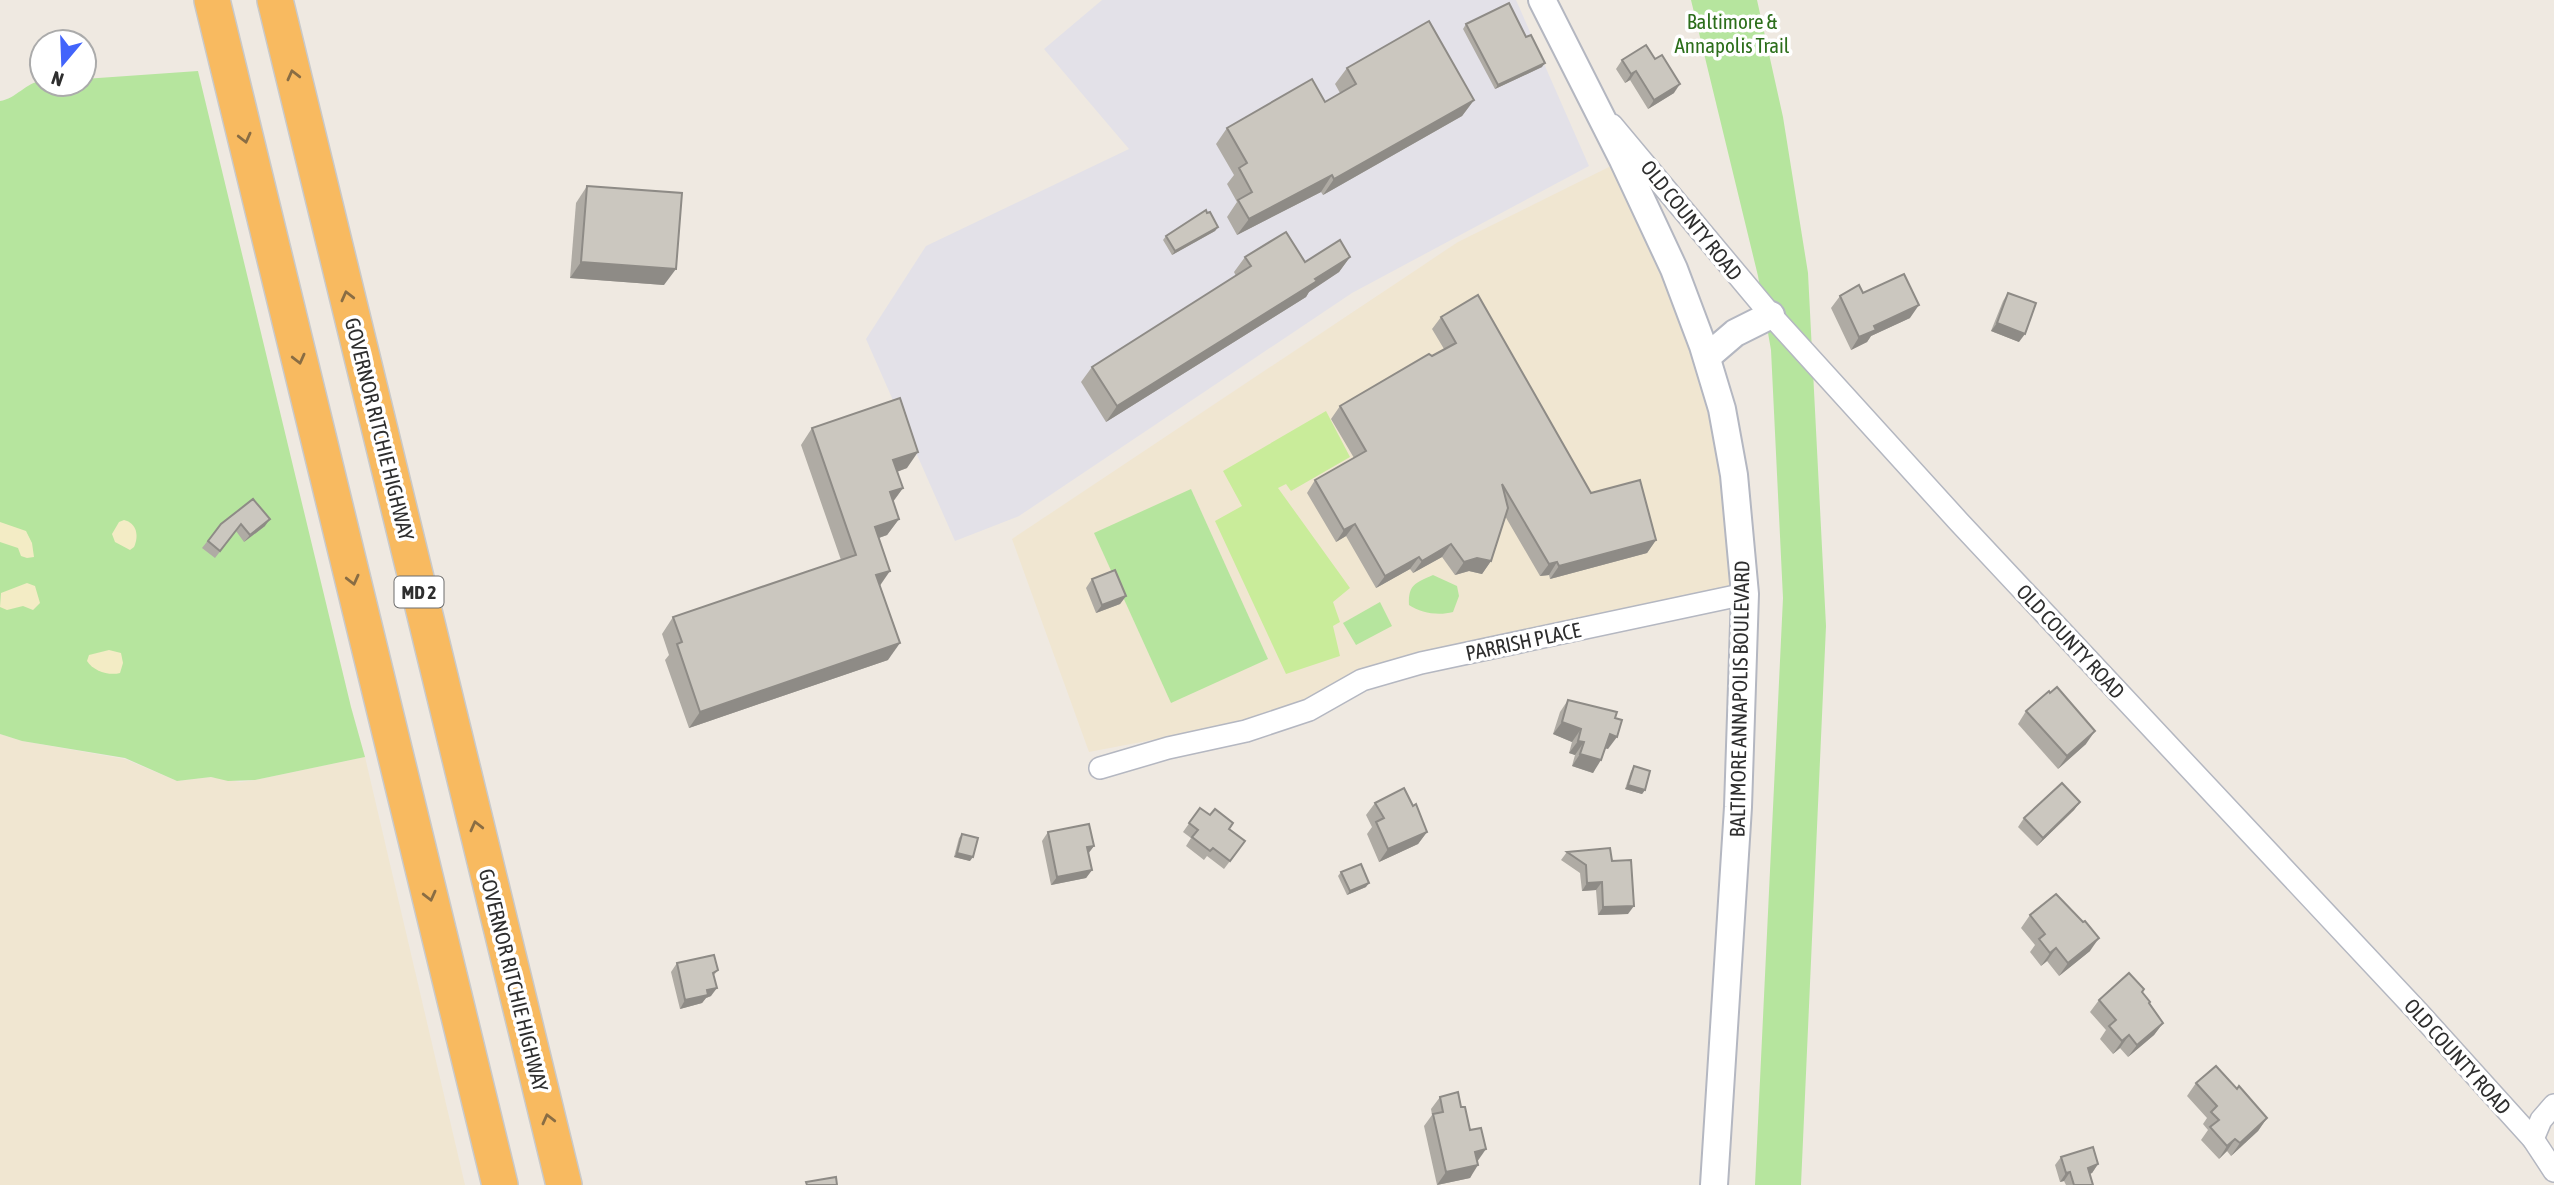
<svg xmlns="http://www.w3.org/2000/svg" width="2554" height="1185" viewBox="0 0 2554 1185" font-family="'Asap Condensed',sans-serif">
  <style>
    .industrial { fill: #e3e1e8 }
    .education { fill: #f0e6d1 }
    .green { fill: #b6e59e }
    .sand { fill: #f3ecc5 }
    .pitch { fill: #c9ec9a }
    .lines { fill: none; stroke-linecap: round; stroke-linejoin: round }
    .minor-casing { stroke: #b4b7c1; stroke-width: 24 }
    .tertiary-casing { stroke: #b4b7c1; stroke-width: 30 }
    .trunk-casing { stroke: #c9c9c9; stroke-width: 38 }
    .minor { stroke: #fff; stroke-width: 21 }
    .tertiary { stroke: #fff; stroke-width: 26 }
    .trunk { stroke: #f8ba60; stroke-width: 35 }
    .wall { fill: #afaba4 }
    .shaded-wall { fill: #8e8b86 }
    .building { fill: #cbc7bf; stroke: #8e8b86; stroke-width: 2 }
    .oneway { stroke: #896d44 }
    .labels { text-anchor: middle; dominant-baseline: central; stroke-width: 7; stroke-linejoin: round; paint-order: stroke }
    .shield { fill: #fff; stroke: #6d6d6d; stroke-width: 2 }
    .shield-label { font-size: 19px; font-weight: bold; fill: #2e2e2e }
    .park-label { font-size: 21px; fill: #2c6e1b; stroke: #fff }
    .street-label { font-size: 21px; fill: #2e2e2e; stroke: #fff }
  </style>
  <rect width="100%" height="100%" fill="#efe9e1"/>
  <path class="industrial" d="M1102,0H1516L1589,166L1352,293L1019,516L955,541L866,339L926,246L1129,149L1044,49Z"/>
  <g class="education">
    <path d="M1623,160L1703,346L1745,594L1421,663L1309,710L1089,752L1012,539L1458,242Z"/>
    <path d="M0,734L22,741L125,759L177,781L211,777L240,782L255,780L365,757L465,1185H0Z"/>
  </g>
  <g class="green">
    <path d="M1691,0H1757L1783,117L1808,273L1826,626L1801,1185H1755L1783,598L1771,350L1758,276Z"/>
    <path d="M198,71L351,707L365,757L255,780L228,781L211,777L177,781L125,758L22,741L0,734V101C16,99 26,82 42,81V84H84V79Z"/>
    <path d="M1191,489L1268,659L1171,703L1094,533Z"/>
    <path d="M1433,575L1457,586L1459,596L1453,612C1438,616 1421,613 1409,605C1408,585 1415,583 1433,575Z"/>
    <path d="M1380,602L1392,626L1356,645L1343,623Z"/>
  </g>
  <g class="sand">
    <path d="M124,520C137,523 139,536 134,547L130,550L115,542L112,534L119,522Z"/>
    <path d="M0,522L26,531L32,543L34,557L27,558L21,556L18,548L0,542Z"/>
    <path d="M27,583L35,586L40,603L33,610L23,606L7,610L0,607L1,593Z"/>
    <path d="M109,650L121,653L123,663L120,673C109,676 93,671 87,661L89,655Z"/>
  </g>
  <path class="pitch" d="M1326,411L1350,457L1291,491L1286,484L1278,488L1350,588L1333,602L1340,622L1333,626L1340,656L1286,674L1215,521L1242,506L1223,471Z"/>
  <g class="lines">
    <g class="minor-casing">
      <g id="minor">
        <path d="M1612,125L1771,315L1959,522L2419,1013L2533,1139L2554,1171"/>
        <path d="M1100,768L1168,748L1246,731L1309,710L1362,680L1421,663L1745,594"/>
        <path d="M2533,1139L2541,1120L2554,1105"/>
      </g>
    </g>
    <g class="tertiary-casing">
      <g id="tertiary">
        <path d="M1542,0L1623,160L1674,269L1703,346L1722,409L1734,475L1745,594L1738,807L1714,1185"/>
        <path d="M1707,357L1735,333L1771,315"/>
      </g>
    </g>
    <g class="trunk-casing">
      <g id="trunk">
        <path d="M212,0L500,1185"/>
        <path d="M275,0L564,1185"/>
      </g>
    </g>
    <use href="#minor" class="minor"/>
    <use href="#tertiary" class="tertiary"/>
    <use href="#trunk" class="trunk"/>
  </g>
  <g class="wall">
    <path d="M1466,24L1542,67L1495,89L1463,29Z"/>
    <path d="M1622,60L1674,93L1648,109L1630,80L1625,83L1616,69Z"/>
    <path d="M1347,68L1474,100L1462,116L1323,195L1321,192L1237,235L1227,217L1237,202L1227,184L1234,175L1216,144L1227,128L1325,102L1340,93L1335,84Z"/>
    <path d="M587,186L664,285L570,278L576,203Z"/>
    <path d="M1218,227L1215,231L1172,255L1163,240L1166,236Z"/>
    <path d="M1245,257L1305,262L1350,257L1339,272L1309,292L1306,297L1106,422L1081,382L1092,367L1236,276L1234,272Z"/>
    <path d="M1863,293L1910,318L1871,336L1867,342L1851,350L1831,308L1840,296Z"/>
    <path d="M2008,293L2019,342L1991,331L2003,301Z"/>
    <path d="M1441,317L1591,493L1656,540L1647,553L1550,579L1549,575L1540,576L1505,516L1491,561L1482,574L1469,571L1455,575L1442,557L1413,573L1410,569L1376,588L1346,536L1336,542L1307,493L1315,480L1354,458L1331,419L1340,406L1444,349L1432,329Z"/>
    <path d="M812,428L907,468L897,472L903,488L893,502L899,519L887,535L879,538L880,586L888,660L689,728L665,660L669,655L662,634L673,617L841,560L801,445Z"/>
    <path d="M221,524L265,526L244,542L236,531L215,558L202,548Z"/>
    <path d="M1092,579L1126,596L1120,604L1096,613L1086,588Z"/>
    <path d="M1568,700L1608,749L1605,748L1593,773L1572,766L1575,755L1569,753L1572,742L1553,734L1560,712Z"/>
    <path d="M2026,711L2086,744L2058,769L2018,724Z"/>
    <path d="M1634,766L1645,790L1642,794L1625,789L1631,771Z"/>
    <path d="M2080,802L2074,810L2037,846L2018,827L2024,818Z"/>
    <path d="M1375,803L1427,832L1418,844L1379,862L1367,834L1372,827L1366,815Z"/>
    <path d="M1200,808L1245,841L1224,869L1207,856L1204,860L1186,846L1191,838L1183,832Z"/>
    <path d="M1048,832L1094,846L1088,853L1092,870L1086,878L1051,885L1042,841Z"/>
    <path d="M962,834L970,861L954,857L959,838Z"/>
    <path d="M1567,852L1612,861L1628,914L1598,915L1596,890L1582,891L1580,873L1561,860Z"/>
    <path d="M1341,872L1366,887L1347,895L1338,876Z"/>
    <path d="M2030,915L2090,951L2059,976L2047,961L2041,966L2030,952L2035,945L2021,928Z"/>
    <path d="M677,963L718,970L714,975L711,996L706,998L702,1003L680,1009L671,972Z"/>
    <path d="M2144,989L2142,992L2163,1023L2154,1035L2128,1057L2120,1048L2113,1054L2100,1039L2106,1030L2090,1012L2099,1000Z"/>
    <path d="M2196,1083L2237,1089L2267,1118L2258,1131L2231,1156L2227,1151L2219,1159L2201,1140L2208,1130L2203,1124L2207,1118L2187,1096Z"/>
    <path d="M1440,1097L1478,1161L1470,1178L1437,1185L1424,1126L1432,1115L1431,1109Z"/>
    <path d="M2061,1157L2098,1164L2092,1173L2090,1174L2093,1185H2066L2064,1181L2060,1182L2055,1165Z"/>
  </g>
  <g class="shaded-wall">
    <path d="M1545,63L1542,67L1495,89L1498,85Z"/>
    <path d="M1636,71L1630,80L1625,83L1631,74Z"/>
    <path d="M1680,84L1674,93L1648,109L1654,100Z"/>
    <path d="M1474,100L1462,116L1323,195L1334,179Z"/>
    <path d="M1332,175L1321,192L1237,235L1249,219Z"/>
    <path d="M1218,227L1215,231L1172,255L1175,251Z"/>
    <path d="M1350,257L1339,272L1309,292L1306,297L1106,422L1117,406Z"/>
    <path d="M581,262L676,269L664,285L570,278Z"/>
    <path d="M1919,305L1910,318L1871,336L1867,342L1851,350L1859,337L1874,326Z"/>
    <path d="M1997,323L2025,334L2019,342L1991,331Z"/>
    <path d="M918,452L907,468L882,477L893,460Z"/>
    <path d="M903,488L891,504L890,492Z"/>
    <path d="M270,519L265,526L244,542L250,535Z"/>
    <path d="M899,519L887,535L864,543L875,527Z"/>
    <path d="M1355,524L1346,536L1336,542L1344,530Z"/>
    <path d="M1656,540L1647,553L1550,579L1559,566Z"/>
    <path d="M1451,544L1442,557L1413,573L1422,561Z"/>
    <path d="M1419,557L1410,569L1376,588L1385,576Z"/>
    <path d="M1477,558L1491,561L1482,574L1469,571L1455,575L1464,562Z"/>
    <path d="M1557,562L1549,575L1540,576L1549,564Z"/>
    <path d="M890,571L879,587L876,575Z"/>
    <path d="M1126,596L1120,604L1096,613L1102,605Z"/>
    <path d="M900,643L888,660L689,728L700,712Z"/>
    <path d="M1562,722L1581,729L1572,742L1553,734Z"/>
    <path d="M2095,731L2086,744L2058,769L2067,756Z"/>
    <path d="M1610,734L1617,737L1608,749L1601,747Z"/>
    <path d="M1578,741L1584,742L1575,755L1569,753Z"/>
    <path d="M1580,754L1601,760L1593,773L1572,766Z"/>
    <path d="M1628,785L1645,790L1642,794L1625,789Z"/>
    <path d="M2080,802L2074,810L2037,846L2043,838Z"/>
    <path d="M1427,832L1418,844L1379,862L1388,849Z"/>
    <path d="M1094,846L1088,854L1087,847Z"/>
    <path d="M957,853L973,857L970,861L954,857Z"/>
    <path d="M1092,870L1086,878L1051,885L1057,877Z"/>
    <path d="M1602,882L1596,890L1582,891L1587,883Z"/>
    <path d="M1369,883L1366,887L1347,895L1350,891Z"/>
    <path d="M1634,906L1628,914L1598,915L1603,907Z"/>
    <path d="M2099,938L2090,951L2059,976L2068,963Z"/>
    <path d="M2056,948L2047,961L2041,966L2050,953Z"/>
    <path d="M717,988L711,996L706,998L702,1003L680,1009L685,1000L707,990Z"/>
    <path d="M2163,1023L2154,1035L2128,1057L2137,1045Z"/>
    <path d="M2129,1035L2120,1048L2113,1054L2122,1041Z"/>
    <path d="M2267,1118L2258,1131L2231,1156L2240,1143Z"/>
    <path d="M2235,1139L2227,1151L2219,1159L2227,1146Z"/>
    <path d="M1486,1149L1477,1162L1475,1152Z"/>
    <path d="M2098,1164L2092,1173L2082,1176L2088,1168Z"/>
    <path d="M1478,1165L1470,1178L1437,1185L1446,1172Z"/>
    <path d="M2070,1172L2064,1181L2060,1182L2066,1173Z"/>
  </g>
  <g class="building">
    <path d="M1509,3L1526,37L1531,35L1545,63L1498,85L1466,24Z"/>
    <path d="M1429,21L1474,100L1334,179L1332,175L1249,219L1238,200L1252,192L1239,168L1247,163L1227,128L1312,79L1325,102L1356,84L1347,68Z"/>
    <path d="M1646,45L1655,59L1662,55L1680,84L1654,100L1636,71L1631,74L1622,60Z"/>
    <path d="M587,186L682,193L676,269L581,262Z"/>
    <path d="M1206,210L1207,213L1210,212L1218,227L1175,251L1166,236Z"/>
    <path d="M1286,232L1305,262L1340,240L1350,257L1315,279L1317,281L1117,406L1092,367L1251,266L1245,257Z"/>
    <path d="M1904,274L1919,305L1874,326L1876,330L1859,337L1840,296L1859,285L1863,293Z"/>
    <path d="M2008,293L2036,303L2025,334L1997,323Z"/>
    <path d="M1478,295L1591,493L1640,480L1656,540L1559,566L1557,562L1549,564L1502,484L1508,508L1491,561L1477,558L1464,562L1451,544L1422,561L1419,557L1385,576L1355,524L1344,530L1315,480L1366,451L1340,406L1429,354L1432,356L1456,343L1441,317Z"/>
    <path d="M900,398L918,452L893,460L903,488L890,492L899,519L875,527L890,571L876,575L900,643L700,712L677,644L682,642L673,617L856,555L812,428Z"/>
    <path d="M253,499L270,519L250,535L241,524L220,551L208,541L221,524Z"/>
    <path d="M1115,570L1126,596L1102,605L1092,579Z"/>
    <path d="M2057,687L2095,731L2067,756L2026,711L2049,691L2050,693Z"/>
    <path d="M1568,700L1617,712L1615,718L1622,720L1617,737L1610,734L1601,760L1580,754L1584,742L1578,741L1581,729L1562,722Z"/>
    <path d="M1634,766L1650,771L1645,790L1628,785Z"/>
    <path d="M2062,783L2080,802L2043,838L2024,818Z"/>
    <path d="M1404,788L1413,806L1416,804L1427,832L1388,849L1376,822L1384,818L1375,803Z"/>
    <path d="M1200,808L1210,815L1215,809L1233,823L1229,829L1245,841L1230,861L1213,848L1210,851L1192,837L1198,830L1189,823Z"/>
    <path d="M1089,824L1094,846L1087,847L1092,870L1057,877L1048,832Z"/>
    <path d="M962,834L978,838L973,857L957,853Z"/>
    <path d="M1610,848L1612,861L1631,860L1634,906L1603,907L1602,882L1587,883L1586,865L1567,852Z"/>
    <path d="M1361,864L1369,883L1350,891L1341,872Z"/>
    <path d="M2056,894L2083,922L2085,921L2099,938L2068,963L2056,948L2050,953L2039,939L2045,934L2030,915Z"/>
    <path d="M714,955L718,970L713,973L717,988L707,990L708,995L685,1000L677,963Z"/>
    <path d="M2129,973L2144,989L2142,992L2150,1002L2149,1003L2163,1023L2137,1045L2129,1035L2122,1041L2109,1026L2116,1020L2099,1000Z"/>
    <path d="M2216,1066L2237,1089L2239,1086L2267,1118L2240,1143L2235,1139L2227,1146L2210,1127L2219,1120L2211,1112L2217,1106L2196,1083Z"/>
    <path d="M1458,1092L1461,1107H1465L1470,1130L1481,1128L1486,1149L1475,1152L1478,1165L1446,1172L1433,1114L1443,1112L1440,1097Z"/>
    <path d="M2093,1147L2098,1164L2088,1168L2093,1185H2074L2070,1172L2066,1173L2061,1157Z"/>
    <path d="M836,1177L837,1185H807L806,1182Z"/>
  </g>
  <defs><path id="oneway-chevron" d="M-2-3.5L2.5 0L-2 3.5" fill="none" stroke-width="1.6" stroke-linecap="round" stroke-linejoin="round" transform="scale(1.75)"/></defs>
  <g class="oneway">
    <use href="#oneway-chevron" transform="translate(293 75) rotate(-104)"/>
    <use href="#oneway-chevron" transform="translate(245 138) rotate(76)"/>
    <use href="#oneway-chevron" transform="translate(347 296) rotate(-104)"/>
    <use href="#oneway-chevron" transform="translate(299 359) rotate(76)"/>
    <use href="#oneway-chevron" transform="translate(353 580) rotate(76)"/>
    <use href="#oneway-chevron" transform="translate(476 826) rotate(-104)"/>
    <use href="#oneway-chevron" transform="translate(430 896) rotate(76)"/>
    <use href="#oneway-chevron" transform="translate(548 1119) rotate(-104)"/>
  </g>
  <g class="labels">
    <rect class="shield" x="394.5" y="576.5" width="49" height="31" rx="5"/>
    <g class="shield-label">
      <text x="419" y="592">MD 2</text>
    </g>
    <g class="park-label">
      <text x="1732" y="21">Baltimore &amp;<tspan x="1732" dy="24">Annapolis Trail</tspan></text>
    </g>
    <g class="street-label">
      <text transform="translate(1692 220) rotate(51)">OLD COUNTY ROAD</text>
      <text transform="translate(380 429) rotate(76)">GOVERNOR RITCHIE HIGHWAY</text>
      <text transform="translate(1523 641) rotate(-12)">PARRISH PLACE</text>
      <text transform="translate(2071 641) rotate(47)">OLD COUNTY ROAD</text>
      <text transform="translate(1739 699) rotate(-89)">BALTIMORE ANNAPOLIS BOULEVARD</text>
      <text transform="translate(514 980) rotate(76)">GOVERNOR RITCHIE HIGHWAY</text>
      <text transform="translate(2458 1056) rotate(48)">OLD COUNTY ROAD</text>
    </g>
  </g>
  <g transform="translate(63 63) rotate(199)"><circle r="33" fill="#ffffff" stroke="#ababab" stroke-width="2"/>
  <path d="M0-5L12 26L0 18L-12 26Z" fill="#4264fb"/>
  <text y="-10" font-size="19" font-weight="bold" text-anchor="middle" fill="#2e2e2e">N</text>
  </g>
</svg>
